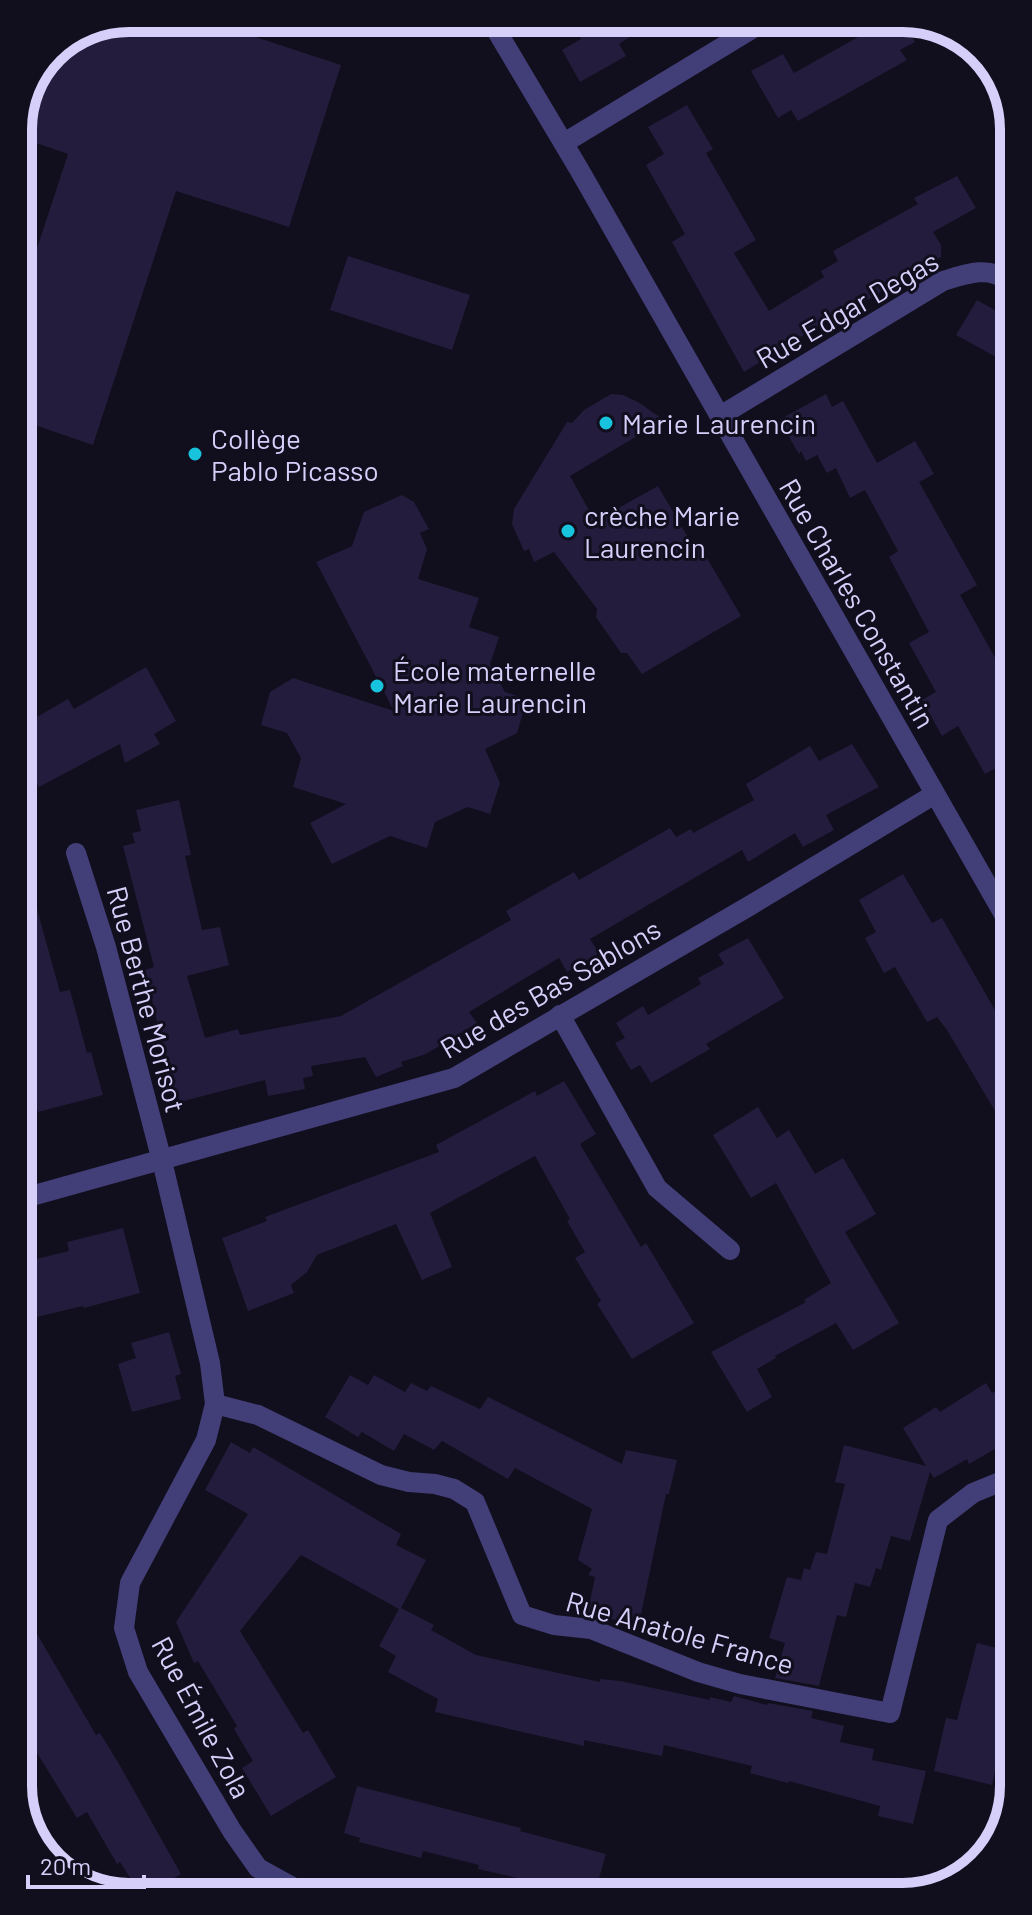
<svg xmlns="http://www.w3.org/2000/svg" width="1032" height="1915" viewBox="0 0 1032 1915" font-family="Barlow,sans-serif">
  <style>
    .building { fill: #231c3c }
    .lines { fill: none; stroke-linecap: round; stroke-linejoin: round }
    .minor { stroke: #423e77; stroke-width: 20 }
    .poi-dot { fill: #18c4dd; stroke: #110e1d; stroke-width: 3 }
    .labels { text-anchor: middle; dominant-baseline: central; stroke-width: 6; stroke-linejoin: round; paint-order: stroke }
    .street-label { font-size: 28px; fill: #d5cffa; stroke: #110e1d }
    .poi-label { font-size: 28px; fill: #d5cffa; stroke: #110e1d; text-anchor: start }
    .rim { fill: none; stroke: #d5cffa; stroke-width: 10 }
  </style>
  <rect width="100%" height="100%" fill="#110e1d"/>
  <g class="building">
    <path d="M129,18H197L341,65L289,227L176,191L93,445L20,420L19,303L68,154L18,137V127L51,50Z"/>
    <path d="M569,18H658L619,44L626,56L580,82L562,50L581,39Z"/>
    <path d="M860,18H902L915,42L900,50L907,60L798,121L791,110L778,118L751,71L783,54L794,73L867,32Z"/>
    <path d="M687,105L713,149L706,153L756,240L734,253L769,311L824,277L821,271L838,261L833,251L918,204L914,198L957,176L976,208L933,232L941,245V257L862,303L860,300L744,372L672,242L685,234L646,165L664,154L648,127Z"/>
    <path d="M348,256L470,295L452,350L330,310Z"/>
    <path d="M977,300L1007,317V363L956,335Z"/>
    <path d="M611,394L623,395L638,402L664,420L570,476L595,521L658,486L693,546L701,548L741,616L642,674L627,653H621L596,617L597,609L554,552L534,562L529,549L524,551L512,524L514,509L567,422L572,423L584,410Z"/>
    <path d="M826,394L832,407L843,401L877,463L915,441L934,474L919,482L977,585L960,595L1008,681L1009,761L985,774L958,726L942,736L922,700L936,692L909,643L929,632L889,557L898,551L865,490L850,498L836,468L827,473L817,455L806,461L801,451L799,454L779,420Z"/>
    <path d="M402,495L414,502L429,529L420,533L427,549L418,579L479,598L469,627L499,637L490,664L505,692L527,699L517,733L485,749L500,783L490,814L468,807L435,822L427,848L390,836L332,864L310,823L346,804L293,787L301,758L287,733L261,725L270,692L293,678L394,711L316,562L352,546L364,512Z"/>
    <path d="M146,667L176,721L154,734L160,744L125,763L120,744L39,787L21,756V726L68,699L74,709Z"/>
    <path d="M852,744L879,787L826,815L834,830L803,847L795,833L748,862L742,850L590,939L599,953L567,972L559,958L469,1012L477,1023L426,1054L401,1062L403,1066L376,1077L365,1057L311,1066L313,1076L303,1078L305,1089L268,1096L265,1080L176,1103L145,970L154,967L123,846L135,843L132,833L141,831L136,810L179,800L191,855L185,856L202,930L220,927L229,965L187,976L205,1038L238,1029L240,1035L341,1016L511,920L506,911L574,872L579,880L670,828L676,837L691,829L693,833L754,800L746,784L810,746L819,761Z"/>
    <path d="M903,874L932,923L942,918L1010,1036L1011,1138L947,1030L937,1017L927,1022L895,967L884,973L865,938L876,932L859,900Z"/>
    <path d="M32,891L60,992L70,990L87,1053L91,1052L103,1095L38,1112L23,1057L22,893Z"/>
    <path d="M748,938L784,998L706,1044L710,1049L651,1083L640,1065L631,1070L615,1043L625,1038L616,1023L643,1006L648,1015L701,984L698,978L724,964L718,954Z"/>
    <path d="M564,1081L596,1134L580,1144L641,1247L646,1243L694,1323L632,1359L597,1304L601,1301L575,1258L585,1252L567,1221L570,1219L535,1156L430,1213L452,1267L422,1280L396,1224L317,1255L307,1272L291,1285L294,1293L248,1311L222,1238L267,1221L265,1217L439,1152L436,1145L535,1091L537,1096Z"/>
    <path d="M758,1107L777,1138L789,1130L815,1174L843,1158L876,1214L845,1232L899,1323L853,1350L836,1323L775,1356L776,1358L757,1369L772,1397L747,1412L711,1352L806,1302L804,1300L831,1283L776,1183L751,1198L713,1135Z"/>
    <path d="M123,1228L140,1293L84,1308L83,1306L24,1320V1262L69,1251L67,1242Z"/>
    <path d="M169,1332L181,1374L175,1376L181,1399L132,1412L118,1364L136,1358L131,1343Z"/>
    <path d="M350,1375L368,1385L374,1375L405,1392L411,1383L427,1391L431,1386L480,1409L488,1397L622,1464L626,1450L677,1460L669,1494H666L639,1624L587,1615L595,1577L588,1575L592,1569L578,1560L592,1509L515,1468L508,1479L442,1441L434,1450L404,1434L394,1451L362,1432L358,1437L325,1417Z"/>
    <path d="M1012,1381V1439L969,1464L967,1459L934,1478L930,1472L910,1541L891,1536L881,1570L876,1568L870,1587L855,1583L846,1617L837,1615L819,1686L775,1678L785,1643L769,1638L787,1577L801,1580L804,1568L810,1570L816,1552L827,1554L845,1484L835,1482L844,1445L926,1466L903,1428L936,1407L940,1412L986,1383L992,1393Z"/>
    <path d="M231,1442L250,1453L253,1447L401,1534L396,1545L426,1560L401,1608L434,1625L431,1630L476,1655L600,1682V1679L620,1681L710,1700V1697L731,1702L734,1696L767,1705L768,1703L813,1711L811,1718L844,1726L840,1742L874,1749L872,1760L926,1771L913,1824L878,1816L880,1806L789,1781L788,1783L750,1773L752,1766L664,1745L662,1756L584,1740V1746L435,1712L438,1699L388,1672L396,1656L379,1646L399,1609L301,1555L240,1631L303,1733L308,1730L336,1777L271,1816L242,1768L253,1761L234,1729L237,1726L198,1661L194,1663L176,1622L248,1514L205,1490Z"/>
    <path d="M26,1615L96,1735L100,1733L119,1764L181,1874L142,1897L120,1862L117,1864L87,1812L77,1818L26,1735Z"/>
    <path d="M977,1643L1013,1652L1014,1733L1004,1731L992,1785L934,1771L946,1718L957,1720Z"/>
    <path d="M357,1786L521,1828L520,1831L606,1854L595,1892L537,1893L540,1883L478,1869L479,1865L423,1851L421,1858L359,1842L360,1838L344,1833Z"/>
  </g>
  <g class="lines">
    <g class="minor">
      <path d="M489,18L580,171L1010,925"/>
      <path d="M564,143L770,18"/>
      <path d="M720,416L943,281C963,275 988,265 1006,280"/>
      <path d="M76,853L106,947L162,1161L210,1363L215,1404L206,1440L130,1583L124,1628L138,1672L232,1831L258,1868L298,1890L318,1895"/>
      <path d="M560,1015L657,1188L730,1250"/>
      <path d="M24,1198L454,1078L751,905L935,794"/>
      <path d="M215,1404L258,1415L381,1475L409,1482L435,1484L454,1489L475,1502L522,1615L554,1625L591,1629L698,1672L740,1684L890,1713L938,1520L973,1493L1012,1477"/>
    </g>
  </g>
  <g class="poi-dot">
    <circle cx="606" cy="423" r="8"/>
    <circle cx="195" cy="454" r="8"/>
    <circle cx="568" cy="531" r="8"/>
    <circle cx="377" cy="686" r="8"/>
  </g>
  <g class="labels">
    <g class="street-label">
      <text transform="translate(847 309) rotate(-30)">Rue Edgar Degas</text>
      <text transform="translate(858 603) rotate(60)">Rue Charles Constantin</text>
      <text transform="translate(550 988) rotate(-30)">Rue des Bas Sablons</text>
      <text transform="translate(147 999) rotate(75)">Rue Berthe Morisot</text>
      <text transform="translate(680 1632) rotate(16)">Rue Anatole France</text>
      <text transform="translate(202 1717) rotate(62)">Rue Émile Zola</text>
    </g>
    <g class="poi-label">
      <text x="622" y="423">Marie Laurencin</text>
      <text x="211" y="438">Collège<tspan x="211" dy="32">Pablo Picasso</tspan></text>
      <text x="584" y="515">crèche Marie<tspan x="584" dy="32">Laurencin</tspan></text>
      <text x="393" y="670">École maternelle<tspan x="393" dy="32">Marie Laurencin</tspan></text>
    </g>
  </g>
  <path d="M0 0H1032V1915H0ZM129 32H903A97 97 0 0 1 1000 129V1786A97 97 0 0 1 903 1883H129A97 97 0 0 1 32 1786V129A97 97 0 0 1 129 32Z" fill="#110e1d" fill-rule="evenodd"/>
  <path class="rim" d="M129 32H903A97 97 0 0 1 1000 129V1786A97 97 0 0 1 903 1883H129A97 97 0 0 1 32 1786V129A97 97 0 0 1 129 32Z"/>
  <path d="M28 1875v12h116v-12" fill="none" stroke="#d5cffa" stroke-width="4"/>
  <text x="40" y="1875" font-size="24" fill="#d5cffa" stroke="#110e1d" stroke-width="6" paint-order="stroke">20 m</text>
</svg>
